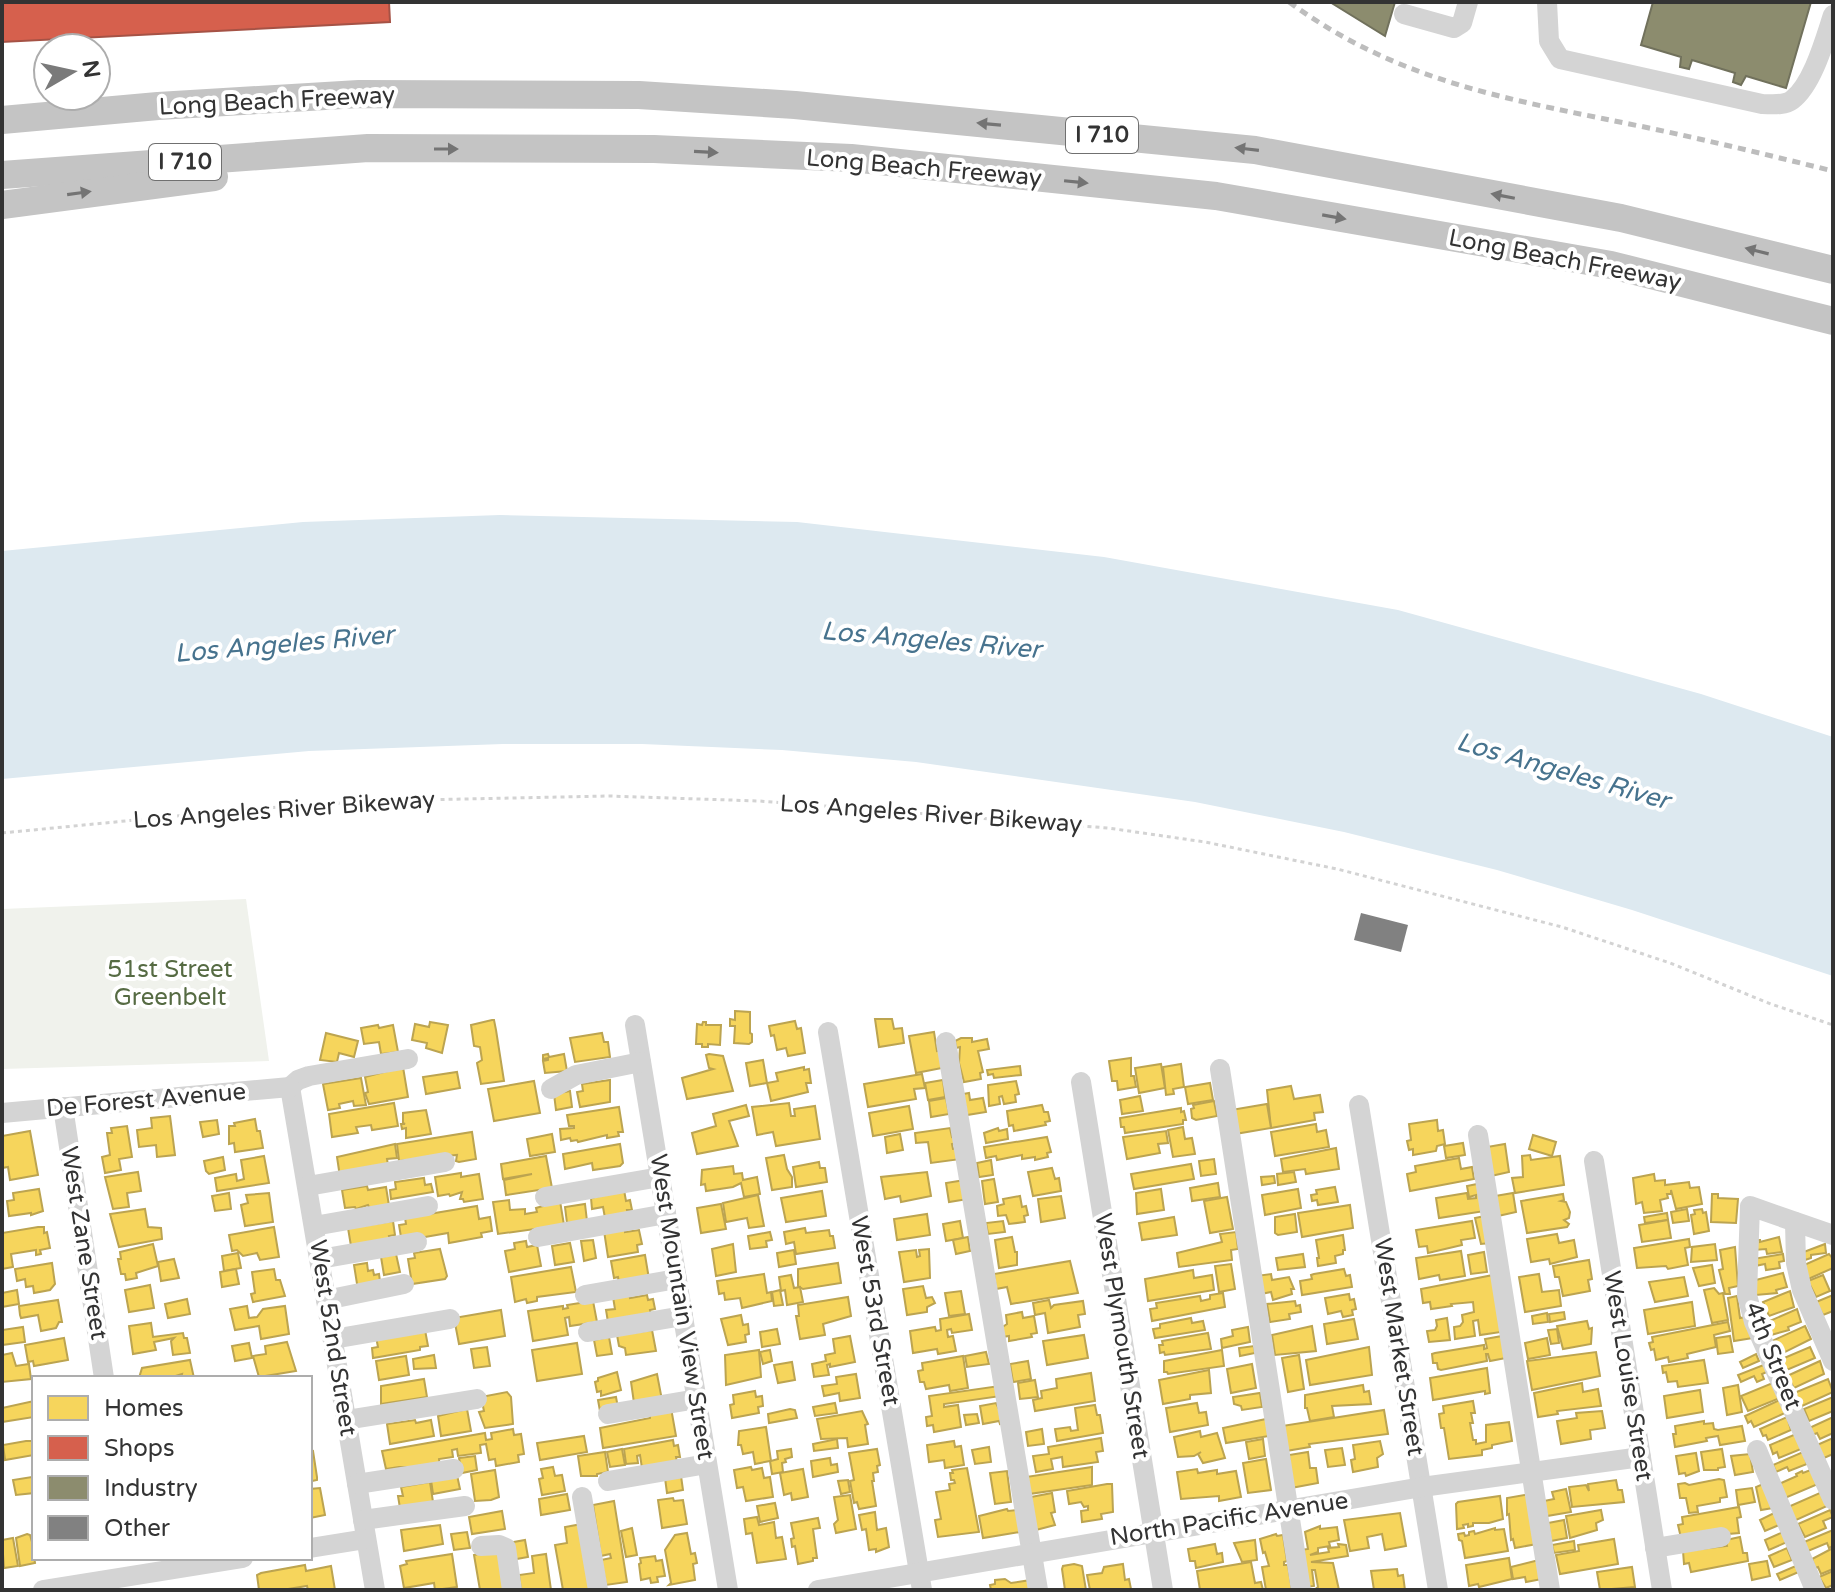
<svg xmlns="http://www.w3.org/2000/svg" width="1835" height="1592" viewBox="0 0 1835 1592" font-family="'Varela Round',sans-serif">
  <style>
    .green { fill: #f0f2ec }
    .water { fill: #dde9f0 }
    .homes { fill: #f6d55c; stroke: #bca450; stroke-width: 2 }
    .shops { fill: #d6604d; stroke: #a55245; stroke-width: 2 }
    .industry { fill: #8c8c6e; stroke: #71715c; stroke-width: 2 }
    .building { fill: #818181 }
    .lines { fill: none; stroke-linecap: round; stroke-linejoin: round }
    .path { stroke: #d3d3d3; stroke-width: 3; stroke-dasharray: 4 4; stroke-linecap: butt }
    .minor { stroke: #d4d4d4; stroke-width: 20 }
    .highway { stroke: #c4c4c4; stroke-width: 28 }
    .rail { stroke: #bdbdbd; stroke-width: 5; stroke-dasharray: 8 6; stroke-linecap: butt }
    .oneway { fill: #747474 }
    .labels { text-anchor: middle; dominant-baseline: central; stroke-width: 8; stroke-linejoin: round; paint-order: stroke }
    .shield { fill: #fff; stroke: #707070; stroke-width: 2 }
    .shield-label { font-size: 22px; font-weight: bold; fill: #333 }
    .street-label { font-size: 24px; fill: #333; stroke: #fff }
    .park-label { font-size: 24px; fill: #566b43; stroke: #fff }
    .water-label { font-size: 26px; font-style: italic; fill: #47738e; stroke: #fff }
  </style>
  <rect width="100%" height="100%" fill="#fff"/>
  <path class="green" d="M246,899L269,1061L2,1069V909Z"/>
  <path class="water" d="M500,515L797,522L1104,557L1398,610L1701,694L1833,737V976L1632,910L1497,870L1344,832L1195,802L916,762L782,750L642,744H503L309,751L2,779V551L303,522Z"/>
  <g class="homes">
    <path d="M735,1011L750,1012V1033L752,1034V1042L749,1044L734,1043L735,1026H730V1019L735,1020Z"/>
    <path d="M875,1019H892L894,1029L902,1028L904,1043L879,1047Z"/>
    <path d="M492,1020H494L496,1030L504,1081L481,1084L477,1063L482,1060L480,1047L474,1046L471,1025Z"/>
    <path d="M795,1021L797,1029L801,1028L805,1053L788,1056L786,1048L777,1050L774,1035L771,1036L769,1026Z"/>
    <path d="M430,1022L448,1025L442,1053L426,1048L427,1043L412,1040L415,1024L429,1027Z"/>
    <path d="M703,1022H706V1025H721L720,1045L708,1044V1047H702V1044H696L697,1024L702,1025Z"/>
    <path d="M378,1025L379,1028L393,1025L398,1052L381,1054L379,1042L364,1044L361,1028Z"/>
    <path d="M934,1032L937,1051L944,1050L947,1067L916,1073L909,1036Z"/>
    <path d="M326,1033L358,1041L354,1057L339,1053L337,1062L320,1060Z"/>
    <path d="M602,1033L604,1042H608L610,1057L575,1062L570,1038Z"/>
    <path d="M961,1038H972V1042L987,1039L989,1049L978,1051L983,1072L980,1073L981,1079L964,1082L959,1063L960,1047L956,1048L955,1041Z"/>
    <path d="M548,1054L549,1057L564,1054L567,1071L545,1073L543,1061L548,1060V1058L543,1059V1055Z"/>
    <path d="M709,1054L723,1056L733,1091L687,1099L682,1078L713,1069L709,1068L706,1055Z"/>
    <path d="M1131,1058V1076H1134L1136,1087L1118,1090L1117,1081H1112L1109,1061Z"/>
    <path d="M763,1060L767,1083L750,1086L746,1063Z"/>
    <path d="M1161,1064L1165,1088L1139,1093L1135,1068Z"/>
    <path d="M1181,1064L1184,1087L1173,1089L1174,1094L1166,1095L1163,1067Z"/>
    <path d="M1020,1066L1021,1075L994,1078L993,1074L988,1075L987,1070Z"/>
    <path d="M403,1067L408,1097L369,1104L365,1093L368,1092L365,1077Z"/>
    <path d="M804,1067V1070L809,1069L811,1083H806L808,1092L771,1101L767,1083L778,1081L776,1073Z"/>
    <path d="M457,1072L460,1088L426,1094L423,1077Z"/>
    <path d="M922,1074L925,1088L914,1089L916,1099L868,1107L864,1084Z"/>
    <path d="M361,1078L366,1105L354,1106L353,1101L339,1104L340,1108L328,1110L323,1084Z"/>
    <path d="M610,1080V1102L580,1107L577,1092L583,1091L582,1084Z"/>
    <path d="M943,1080L945,1097L928,1100L925,1083Z"/>
    <path d="M534,1081L540,1113L494,1121L488,1089Z"/>
    <path d="M1016,1081L1019,1094L1015,1095L1016,1102L1004,1104L1002,1096L999,1097L1000,1104L989,1106L988,1085Z"/>
    <path d="M1210,1083L1213,1100L1188,1104L1185,1087Z"/>
    <path d="M1291,1086L1294,1099L1320,1095L1323,1112L1314,1113L1315,1120L1271,1128L1267,1090Z"/>
    <path d="M570,1091L572,1107L556,1110L554,1094Z"/>
    <path d="M969,1093L970,1100L983,1098L986,1112L967,1115L963,1094Z"/>
    <path d="M1140,1096L1143,1111L1122,1114L1120,1100Z"/>
    <path d="M946,1098L949,1114L931,1117L929,1101Z"/>
    <path d="M1214,1101L1217,1116L1196,1120L1192,1118L1191,1109L1194,1108L1193,1105Z"/>
    <path d="M394,1103L398,1126L372,1130L371,1125L356,1127L358,1133L332,1137L329,1114Z"/>
    <path d="M789,1103L791,1116H795L794,1109L815,1106L820,1139L776,1146L773,1132L757,1135L752,1107Z"/>
    <path d="M1267,1104L1271,1128L1235,1134L1231,1110Z"/>
    <path d="M746,1105L749,1116L729,1121L738,1146L697,1154L692,1133L716,1126L713,1114Z"/>
    <path d="M1042,1105L1044,1112H1048L1050,1121L1045,1122L1046,1125L1014,1131L1013,1125L1009,1126L1007,1111Z"/>
    <path d="M909,1106L913,1129L873,1136L869,1113Z"/>
    <path d="M619,1107L623,1132H618L619,1136L607,1138V1135L578,1142L577,1140L571,1141L570,1138L561,1140L560,1129L574,1128V1126H569L567,1115Z"/>
    <path d="M1181,1108V1112L1184,1111L1186,1120H1183V1124L1125,1133L1124,1127H1121L1120,1118Z"/>
    <path d="M426,1110L431,1134L406,1138V1128L402,1129L401,1124H405L403,1123V1113Z"/>
    <path d="M170,1116L175,1155L157,1157L156,1145L139,1147L137,1130L152,1128L151,1118Z"/>
    <path d="M255,1119L257,1131H260L263,1148L235,1152L234,1143L229,1144V1126H235L234,1123Z"/>
    <path d="M217,1120L219,1134L203,1137L200,1122Z"/>
    <path d="M1437,1120L1438,1131L1443,1130L1445,1144L1437,1146L1436,1151L1413,1155V1149L1409,1150L1407,1141L1411,1140L1409,1124Z"/>
    <path d="M1316,1124L1317,1132L1326,1130L1329,1147L1275,1156L1271,1132Z"/>
    <path d="M127,1126L132,1157L119,1159L121,1170L105,1173L102,1157L110,1155L107,1133H112L111,1128Z"/>
    <path d="M1183,1127L1185,1139L1192,1138L1195,1154L1173,1157L1168,1130Z"/>
    <path d="M950,1128L952,1137L957,1136L958,1143L952,1144L953,1149L960,1148L961,1159L931,1163L928,1142L916,1143L915,1133Z"/>
    <path d="M998,1128L999,1131L1007,1129L1008,1139L986,1143L984,1133Z"/>
    <path d="M30,1131L38,1175L10,1180L8,1167L2,1168V1136Z"/>
    <path d="M1166,1131L1168,1143L1158,1144L1160,1153L1127,1159L1123,1137Z"/>
    <path d="M472,1132L476,1159L459,1162L456,1161L457,1155L399,1161L397,1144Z"/>
    <path d="M552,1134L555,1152L530,1156L527,1139Z"/>
    <path d="M900,1134L903,1150L887,1153L885,1137Z"/>
    <path d="M1533,1135L1556,1142L1552,1156L1529,1149Z"/>
    <path d="M1047,1137L1051,1152L1047,1153L1048,1157L1035,1160V1157L1022,1159V1155L997,1160L996,1156L986,1158L984,1147Z"/>
    <path d="M1463,1143L1465,1155L1446,1158L1444,1146Z"/>
    <path d="M395,1144L397,1158L387,1159L388,1165L340,1177L337,1157Z"/>
    <path d="M620,1144L623,1163L620,1166L593,1170L592,1163L565,1169L563,1154Z"/>
    <path d="M1505,1144L1509,1172L1491,1176L1487,1147Z"/>
    <path d="M1336,1148L1339,1169L1306,1174L1305,1169L1283,1172L1281,1159Z"/>
    <path d="M784,1155L787,1169L792,1177V1187L772,1190L766,1158Z"/>
    <path d="M1530,1155L1531,1160L1560,1156L1564,1185L1515,1193L1512,1178L1523,1177L1522,1156Z"/>
    <path d="M264,1156L269,1183L217,1191L215,1178L236,1174L237,1181L244,1179L241,1160Z"/>
    <path d="M546,1156L552,1188L506,1195L504,1180L532,1174L503,1179L501,1164Z"/>
    <path d="M223,1157L225,1170L209,1174L206,1171L204,1161Z"/>
    <path d="M1459,1158L1461,1169L1472,1167L1474,1179L1410,1191L1407,1174L1416,1172L1415,1166Z"/>
    <path d="M1214,1159L1216,1174L1201,1176L1199,1161Z"/>
    <path d="M991,1160L993,1175L979,1177L977,1163Z"/>
    <path d="M819,1162L820,1168H825L827,1182L796,1187L793,1167Z"/>
    <path d="M1191,1164L1194,1179L1134,1189L1131,1174Z"/>
    <path d="M733,1166L734,1174L742,1173L743,1180L757,1177L760,1194L744,1197L741,1183L733,1187L706,1191L705,1184L701,1185L702,1170Z"/>
    <path d="M1052,1168L1055,1179L1059,1178L1061,1191L1033,1196L1028,1172Z"/>
    <path d="M138,1172L141,1191L127,1193L129,1207L113,1209L105,1177Z"/>
    <path d="M927,1172L931,1196L901,1202L900,1196L885,1199L881,1177Z"/>
    <path d="M1294,1172L1296,1182L1278,1185L1277,1174Z"/>
    <path d="M461,1173V1177L479,1174L483,1199L464,1202L463,1199H460L462,1192L450,1196L449,1194L438,1196L435,1177Z"/>
    <path d="M1654,1174L1655,1181L1665,1180V1185L1689,1182L1690,1188L1699,1187L1702,1204L1676,1209L1671,1190V1194H1667L1668,1198L1660,1200L1662,1211L1644,1213L1642,1202L1636,1204L1633,1178Z"/>
    <path d="M1274,1176L1275,1183L1262,1185L1261,1177Z"/>
    <path d="M424,1178L425,1185L431,1184L433,1192L391,1199L390,1190L396,1189L395,1182Z"/>
    <path d="M994,1179L998,1202L985,1204L982,1181Z"/>
    <path d="M965,1180L968,1199L949,1202L946,1183Z"/>
    <path d="M1218,1183L1220,1197L1192,1201L1190,1188Z"/>
    <path d="M1482,1183L1485,1211L1439,1218L1436,1198L1467,1193L1468,1199L1476,1198V1195L1469,1197L1467,1186Z"/>
    <path d="M367,1186L368,1190L386,1187L390,1212L369,1207L368,1205L356,1209L355,1207L345,1208L342,1190Z"/>
    <path d="M1335,1187L1338,1202L1318,1205L1317,1200L1312,1201L1311,1195L1317,1194L1316,1190Z"/>
    <path d="M39,1189L43,1211L31,1215V1213L9,1216L7,1201L14,1200L13,1193Z"/>
    <path d="M1161,1189L1164,1210L1137,1214L1136,1193Z"/>
    <path d="M1298,1189L1301,1208L1265,1215L1262,1195Z"/>
    <path d="M624,1190L626,1201L630,1200L632,1210H627L628,1215L605,1218L603,1207L592,1209L591,1198Z"/>
    <path d="M822,1191L826,1216L786,1222L781,1198Z"/>
    <path d="M229,1193L231,1209L215,1211L212,1196Z"/>
    <path d="M269,1193L273,1222L245,1226L241,1205L248,1203L246,1195Z"/>
    <path d="M1513,1193L1516,1212L1498,1216L1495,1196Z"/>
    <path d="M1563,1194L1564,1200L1561,1201L1566,1202L1570,1212L1569,1218L1564,1220L1569,1224L1567,1227L1527,1233L1521,1201Z"/>
    <path d="M1712,1194H1718V1198L1738,1199L1736,1223L1711,1222Z"/>
    <path d="M758,1195L764,1226L749,1228L747,1218L726,1222L723,1203Z"/>
    <path d="M1020,1196L1022,1207L1026,1206L1028,1215L1024,1216L1025,1222L1009,1224L1006,1215L998,1216L997,1206L1004,1204L1003,1199Z"/>
    <path d="M1061,1196L1065,1218L1041,1222L1038,1199Z"/>
    <path d="M1227,1197L1233,1229L1210,1233L1204,1201Z"/>
    <path d="M509,1200L510,1210L525,1209V1214L537,1212L536,1208L560,1201L564,1225L498,1234L493,1202Z"/>
    <path d="M585,1204L587,1221L567,1223L565,1207Z"/>
    <path d="M721,1204L726,1229L701,1233L697,1208Z"/>
    <path d="M1350,1205L1353,1228L1302,1237L1298,1213Z"/>
    <path d="M477,1206L479,1219L490,1217L492,1231L481,1233L482,1237L449,1243L448,1233L408,1240L401,1237L399,1225L406,1224L405,1218Z"/>
    <path d="M145,1209L148,1227L161,1228L162,1239L119,1247L110,1214Z"/>
    <path d="M1687,1209L1689,1221L1673,1223L1671,1212Z"/>
    <path d="M1702,1209L1703,1213L1706,1212L1709,1231L1694,1234L1691,1215L1695,1214L1694,1210Z"/>
    <path d="M1667,1213L1668,1220L1645,1223L1644,1217Z"/>
    <path d="M927,1214L930,1235L897,1240L894,1219Z"/>
    <path d="M1295,1214L1297,1232L1278,1235L1275,1233V1217Z"/>
    <path d="M1485,1216L1490,1243L1481,1244L1475,1218Z"/>
    <path d="M1174,1217L1177,1235L1142,1240L1139,1223Z"/>
    <path d="M1668,1220L1671,1238L1642,1242L1639,1225Z"/>
    <path d="M393,1221L395,1235L389,1236L390,1240L351,1246L348,1228Z"/>
    <path d="M960,1221L963,1238L946,1241L943,1224Z"/>
    <path d="M1003,1221L1005,1232L988,1234L986,1223Z"/>
    <path d="M1472,1221L1475,1238L1461,1240L1462,1245L1428,1253L1427,1246L1419,1247L1416,1230Z"/>
    <path d="M38,1227H44V1233L47,1232L50,1248L40,1250L41,1254L36,1255V1250L11,1254L13,1267L2,1269V1233Z"/>
    <path d="M274,1227L279,1257L260,1260L257,1253L243,1256L237,1250L232,1251L229,1235Z"/>
    <path d="M805,1228L806,1233L829,1230L830,1236H833L835,1248L796,1254L794,1242L786,1244L784,1232Z"/>
    <path d="M625,1229V1232L639,1230L642,1244L637,1245L638,1252L608,1257L604,1231Z"/>
    <path d="M770,1232L772,1240L766,1241L767,1247L750,1249L748,1236Z"/>
    <path d="M1236,1232L1238,1249L1231,1250L1232,1260L1179,1267L1177,1253L1222,1242L1220,1234Z"/>
    <path d="M1557,1234L1559,1243L1574,1240L1577,1257L1550,1264L1549,1259L1531,1262L1527,1239Z"/>
    <path d="M1343,1235L1345,1250H1343V1254L1335,1256L1336,1263L1318,1266L1317,1258H1319L1316,1240Z"/>
    <path d="M968,1237L970,1251L956,1254L953,1240Z"/>
    <path d="M1012,1237L1015,1252H1017V1265L999,1268L995,1240Z"/>
    <path d="M1779,1237L1782,1252L1767,1254L1766,1249L1754,1250V1240H1760V1242Z"/>
    <path d="M1689,1239L1690,1247L1685,1248L1688,1265L1668,1269L1666,1266L1637,1268L1634,1248Z"/>
    <path d="M593,1240L596,1258L584,1261L581,1241Z"/>
    <path d="M526,1241L527,1247L537,1245L541,1266L509,1272L505,1251L515,1249L514,1243Z"/>
    <path d="M570,1243L574,1262L555,1265L552,1246Z"/>
    <path d="M153,1244L158,1266L136,1273L137,1278L126,1280L125,1274H121L118,1259H121L120,1252Z"/>
    <path d="M733,1244L736,1272L716,1276L712,1249Z"/>
    <path d="M1715,1244L1717,1260L1691,1262L1692,1247Z"/>
    <path d="M1825,1244L1826,1253L1811,1255V1258L1805,1260L1801,1253Z"/>
    <path d="M1735,1247L1738,1286L1729,1288L1730,1294H1725L1719,1270L1723,1269L1720,1250Z"/>
    <path d="M440,1249L447,1276L445,1279L412,1284L408,1259L415,1258L414,1253Z"/>
    <path d="M929,1249L930,1278L904,1282L899,1252L916,1250L917,1257L920,1256L919,1250Z"/>
    <path d="M794,1250L796,1264L779,1267L777,1253Z"/>
    <path d="M1461,1251L1465,1276L1440,1280L1439,1275L1419,1279L1416,1258Z"/>
    <path d="M1484,1252L1487,1272L1471,1274L1468,1255Z"/>
    <path d="M238,1253L241,1268L224,1271L222,1256Z"/>
    <path d="M396,1254L400,1272L384,1275L381,1257Z"/>
    <path d="M1303,1254L1305,1267L1278,1270L1276,1258Z"/>
    <path d="M1783,1254L1784,1261L1779,1262L1780,1268L1766,1270L1765,1264L1755,1266L1753,1259Z"/>
    <path d="M1829,1254L1833,1259V1268L1806,1280L1804,1265Z"/>
    <path d="M645,1255L649,1279L619,1283L618,1277L614,1278L611,1261Z"/>
    <path d="M174,1259L179,1278L161,1281L158,1262Z"/>
    <path d="M1589,1260L1592,1279L1588,1280L1590,1291L1563,1296L1559,1277H1555L1553,1266Z"/>
    <path d="M1070,1261L1078,1293L1011,1304L1007,1287L996,1289L994,1274Z"/>
    <path d="M52,1263L55,1284L50,1290L34,1293L33,1286L26,1287L25,1279L17,1281L15,1269Z"/>
    <path d="M367,1263L368,1271L373,1270L374,1275L379,1274L380,1281L358,1290L354,1265Z"/>
    <path d="M838,1263L841,1283L803,1289L798,1286V1269Z"/>
    <path d="M1231,1264L1235,1289L1219,1292L1215,1266Z"/>
    <path d="M1712,1265L1715,1283L1699,1286L1693,1268Z"/>
    <path d="M571,1267L576,1292L537,1297V1301L527,1303L526,1299L515,1302L511,1277Z"/>
    <path d="M236,1269L239,1284L222,1287L220,1272Z"/>
    <path d="M274,1269L276,1280H280L285,1296L253,1302L251,1294L255,1293L252,1272Z"/>
    <path d="M1344,1269L1346,1276L1350,1275L1352,1287L1302,1295L1300,1281L1312,1279L1311,1275L1314,1274Z"/>
    <path d="M1193,1270L1194,1278L1212,1275L1214,1290L1148,1301L1145,1279Z"/>
    <path d="M1783,1273L1787,1287L1776,1290L1777,1293L1756,1295L1752,1281Z"/>
    <path d="M764,1274L767,1293L771,1292L772,1301L742,1308L740,1298L725,1300L724,1293L719,1294L717,1281Z"/>
    <path d="M1271,1274L1272,1280L1289,1277L1294,1289H1291L1292,1294L1273,1300L1271,1292L1261,1294L1256,1276Z"/>
    <path d="M1539,1274L1542,1292L1559,1290L1561,1306L1525,1312L1519,1277Z"/>
    <path d="M791,1275L794,1288L800,1287L803,1302L787,1305L785,1290L781,1291L779,1277Z"/>
    <path d="M1493,1275L1501,1332L1480,1335L1478,1320L1473,1321L1475,1336L1455,1339L1454,1327L1460,1326L1463,1322L1462,1315L1474,1312L1473,1302L1451,1304L1452,1306L1431,1309L1430,1302L1423,1303L1421,1289Z"/>
    <path d="M1823,1275L1830,1291L1816,1297L1808,1281Z"/>
    <path d="M1684,1277L1688,1296L1655,1302L1649,1282Z"/>
    <path d="M150,1285L154,1308L129,1312L125,1290Z"/>
    <path d="M923,1286L926,1298L932,1297L935,1303L927,1307V1312L907,1315L903,1289Z"/>
    <path d="M1714,1288L1719,1294L1723,1293L1728,1320L1712,1323L1704,1290Z"/>
    <path d="M17,1290L19,1304L2,1307V1293Z"/>
    <path d="M780,1290L783,1305L774,1306L772,1292Z"/>
    <path d="M961,1291L965,1314L949,1316L945,1293Z"/>
    <path d="M1790,1291L1794,1307L1769,1316L1763,1302Z"/>
    <path d="M1223,1293L1225,1307L1152,1321L1150,1309L1157,1308L1156,1303L1200,1296L1201,1301L1210,1299V1295Z"/>
    <path d="M629,1294L630,1298L647,1295L648,1300L653,1299L655,1309L650,1310L651,1315L608,1322L606,1310L615,1309L613,1297Z"/>
    <path d="M1349,1294L1350,1300L1354,1299L1356,1309L1352,1310L1353,1315L1343,1317L1341,1311L1328,1314L1325,1298Z"/>
    <path d="M1833,1295V1311L1823,1315L1816,1302Z"/>
    <path d="M1737,1296L1740,1318L1746,1317L1753,1338L1734,1341L1728,1298Z"/>
    <path d="M848,1297L851,1316L823,1324L825,1335L800,1339L796,1316H799L798,1305Z"/>
    <path d="M187,1299L190,1314L168,1318L165,1304Z"/>
    <path d="M58,1300L62,1322H59L56,1328L41,1331L38,1315L21,1318L20,1315L19,1306Z"/>
    <path d="M1049,1300L1051,1308L1054,1305L1083,1301L1085,1314L1078,1315L1080,1327L1048,1333L1045,1313L1035,1315L1033,1303Z"/>
    <path d="M593,1301L597,1322L570,1326L569,1317L565,1318L568,1335L533,1341L528,1311L563,1306V1309L568,1308L567,1305Z"/>
    <path d="M1295,1301L1296,1306L1300,1305L1301,1312L1289,1314L1290,1319L1270,1322L1267,1304Z"/>
    <path d="M1692,1302L1695,1326L1648,1334L1644,1310Z"/>
    <path d="M247,1306L249,1318L257,1317L263,1309L285,1306L289,1334L261,1339L259,1326L235,1330L230,1309Z"/>
    <path d="M1797,1309L1801,1322L1788,1327L1789,1330L1771,1335L1763,1324Z"/>
    <path d="M501,1310L505,1336L459,1344L454,1318Z"/>
    <path d="M1022,1312L1023,1318L1034,1316L1037,1333L1031,1334L1032,1337L1009,1341V1336L1002,1337L1001,1328L1007,1324L1006,1315Z"/>
    <path d="M1564,1312L1565,1319L1550,1322L1549,1314Z"/>
    <path d="M1547,1313L1548,1322L1533,1324L1532,1316Z"/>
    <path d="M969,1314L972,1330L952,1333L951,1329L947,1330L948,1337L953,1336L956,1351L938,1354L937,1349L913,1353L910,1331L935,1327L936,1331L941,1330L940,1319Z"/>
    <path d="M741,1315L743,1325L748,1324L749,1334L745,1335L746,1342L728,1345L721,1319Z"/>
    <path d="M1191,1318L1192,1323L1203,1321L1205,1330L1155,1338L1153,1329L1160,1328V1324Z"/>
    <path d="M1447,1318L1450,1340L1429,1342L1427,1331L1435,1330L1437,1326L1436,1320Z"/>
    <path d="M1354,1319L1358,1339L1327,1344L1324,1324Z"/>
    <path d="M1587,1321L1589,1329L1592,1328L1591,1344L1563,1349L1557,1326Z"/>
    <path d="M1728,1322L1730,1331L1714,1335L1716,1347L1687,1354L1688,1358L1669,1362L1668,1357L1656,1360L1654,1349L1651,1350L1649,1343L1653,1342L1652,1337Z"/>
    <path d="M151,1323L153,1337L183,1333L184,1338H187L190,1353L173,1355L171,1341L174,1338L154,1342L156,1350L133,1354L129,1326Z"/>
    <path d="M1312,1326L1316,1351L1275,1355L1272,1335Z"/>
    <path d="M1805,1326L1811,1339L1775,1357L1772,1341Z"/>
    <path d="M23,1327L25,1342L2,1345V1330Z"/>
    <path d="M1248,1327L1250,1342L1222,1348L1221,1339L1233,1336L1232,1330Z"/>
    <path d="M777,1329L780,1344L762,1347L760,1332Z"/>
    <path d="M1557,1329L1559,1343L1551,1344L1548,1330Z"/>
    <path d="M425,1330L428,1346L420,1347V1350L373,1358L372,1348L378,1347L376,1337Z"/>
    <path d="M652,1330L656,1351L626,1355L625,1348L619,1346L617,1335Z"/>
    <path d="M1208,1333L1211,1349L1165,1355L1164,1352L1160,1353L1159,1345H1163L1162,1341Z"/>
    <path d="M1084,1335L1088,1358L1047,1365L1043,1341Z"/>
    <path d="M850,1336L855,1362L830,1367V1364L827,1365L829,1375L814,1377L812,1364L826,1361L825,1355L835,1353L833,1339Z"/>
    <path d="M1502,1336L1506,1358L1490,1361L1488,1354H1486L1487,1361L1441,1370L1438,1369L1437,1363H1433L1432,1354L1435,1353L1484,1345V1349L1487,1348L1485,1339Z"/>
    <path d="M1730,1336L1733,1352L1718,1354L1716,1338Z"/>
    <path d="M609,1337L612,1354L597,1356L594,1340Z"/>
    <path d="M64,1338L68,1360L34,1366L33,1361L28,1362L25,1345Z"/>
    <path d="M1547,1338L1550,1355L1528,1359L1525,1343Z"/>
    <path d="M287,1342L296,1371L259,1377L253,1356L266,1354L265,1346Z"/>
    <path d="M249,1343L252,1358L235,1361L232,1346Z"/>
    <path d="M577,1343L582,1374L537,1381L532,1350Z"/>
    <path d="M1254,1346L1255,1353L1240,1356L1239,1348Z"/>
    <path d="M487,1347L490,1366L474,1368L471,1349Z"/>
    <path d="M1369,1347L1372,1375L1310,1385L1306,1360Z"/>
    <path d="M1810,1347L1815,1358L1782,1372L1777,1361Z"/>
    <path d="M759,1350L761,1377L726,1385L725,1355Z"/>
    <path d="M770,1350L772,1361L763,1364L760,1352Z"/>
    <path d="M1222,1350L1224,1366L1168,1374L1167,1372H1164V1361Z"/>
    <path d="M986,1352L989,1364L967,1367L965,1356Z"/>
    <path d="M1596,1352L1600,1376L1532,1390L1527,1361Z"/>
    <path d="M12,1353L16,1366L29,1364L31,1379L2,1382V1355Z"/>
    <path d="M1756,1354L1759,1361L1743,1368L1740,1362Z"/>
    <path d="M434,1355L436,1368L414,1369L413,1359Z"/>
    <path d="M1299,1355L1304,1389L1288,1392L1282,1358Z"/>
    <path d="M406,1356L409,1375L379,1380L376,1361Z"/>
    <path d="M963,1356L968,1388L950,1391L949,1385L926,1389L924,1382H920L918,1371L923,1370L922,1363Z"/>
    <path d="M190,1360L194,1378H181L182,1374L169,1378H139L142,1368Z"/>
    <path d="M1704,1360L1708,1383L1678,1387L1677,1381L1668,1382L1666,1372L1663,1373L1662,1366Z"/>
    <path d="M1028,1361L1031,1379L1013,1382L1010,1364Z"/>
    <path d="M1820,1361L1824,1374L1794,1388L1787,1376Z"/>
    <path d="M792,1362L795,1380L778,1383L774,1365Z"/>
    <path d="M1252,1364L1256,1388L1231,1393L1227,1369Z"/>
    <path d="M1766,1364L1769,1371L1762,1374L1764,1379L1757,1382L1754,1376L1741,1382L1738,1375Z"/>
    <path d="M1487,1368L1490,1393L1485,1394V1391L1433,1400L1430,1378Z"/>
    <path d="M1209,1370L1211,1393L1190,1395V1399L1163,1404L1159,1380Z"/>
    <path d="M617,1372L621,1390L601,1396V1391L597,1392L595,1382L598,1381V1378Z"/>
    <path d="M1091,1373L1095,1401L1035,1411L1033,1400L1042,1398L1041,1391L1057,1388L1056,1379Z"/>
    <path d="M657,1374L662,1400L634,1403L631,1382Z"/>
    <path d="M856,1374L860,1398L840,1401L839,1393L824,1396L822,1386L837,1384L836,1377Z"/>
    <path d="M424,1379L427,1397L381,1404V1386Z"/>
    <path d="M1828,1379L1833,1392L1800,1407L1794,1393Z"/>
    <path d="M1035,1380L1038,1397L1020,1399L1018,1383Z"/>
    <path d="M1775,1382L1780,1398L1748,1411L1741,1396Z"/>
    <path d="M1582,1383L1583,1392L1598,1389L1601,1406L1557,1411L1558,1414L1538,1417L1534,1393Z"/>
    <path d="M1363,1385L1364,1392L1369,1391L1371,1404L1332,1406L1334,1417L1310,1421L1307,1408H1305V1395Z"/>
    <path d="M1738,1385L1742,1412L1727,1415L1723,1388Z"/>
    <path d="M999,1386L1001,1396L944,1404V1407L958,1405L961,1427L934,1432L933,1425L927,1426L926,1417L932,1416L929,1396Z"/>
    <path d="M1700,1390L1703,1412L1667,1418L1664,1396Z"/>
    <path d="M755,1391L756,1397L762,1396L763,1406L758,1407L759,1413L732,1418L730,1405L734,1404L733,1395Z"/>
    <path d="M507,1392L511,1397L513,1424L485,1428L479,1412L484,1411L481,1397Z"/>
    <path d="M1260,1393L1262,1407L1242,1410L1241,1406L1234,1404L1233,1397Z"/>
    <path d="M616,1397L618,1408L600,1411L598,1400Z"/>
    <path d="M1833,1397V1411L1809,1421L1804,1409Z"/>
    <path d="M1782,1399L1785,1413L1754,1427L1751,1421L1748,1423L1745,1416Z"/>
    <path d="M34,1401V1417L2,1422V1408Z"/>
    <path d="M1473,1401L1475,1413H1471L1473,1423H1470L1473,1440H1476V1444L1486,1442V1425L1509,1422L1512,1441L1492,1445V1448L1482,1450V1455L1449,1459L1444,1428H1441L1439,1414L1444,1413L1443,1406Z"/>
    <path d="M835,1403L837,1413L815,1416L813,1407Z"/>
    <path d="M996,1403L1006,1423L1000,1424L999,1421L983,1424L980,1406Z"/>
    <path d="M1197,1403L1199,1413L1206,1412L1208,1425L1170,1432L1166,1408Z"/>
    <path d="M1095,1405L1097,1415H1100L1103,1433L1057,1441L1055,1429L1070,1427L1071,1431L1078,1430L1075,1408Z"/>
    <path d="M671,1408L676,1436L603,1448L600,1428L650,1418V1415Z"/>
    <path d="M467,1409L471,1431L441,1436L438,1416Z"/>
    <path d="M790,1409L795,1410L797,1418L769,1423L768,1414Z"/>
    <path d="M1384,1410L1388,1434L1309,1444L1310,1447L1286,1451L1282,1426Z"/>
    <path d="M862,1411L868,1424L865,1425L868,1444L848,1447L847,1438L821,1439L817,1419Z"/>
    <path d="M1602,1411L1605,1428L1590,1430L1591,1439L1561,1444L1557,1421L1577,1418L1576,1413Z"/>
    <path d="M977,1414L979,1423L966,1425L964,1415Z"/>
    <path d="M1787,1417L1791,1430L1768,1440L1766,1435L1763,1436L1760,1429Z"/>
    <path d="M1833,1417V1433L1820,1439L1817,1433L1810,1436L1807,1429Z"/>
    <path d="M1266,1419L1269,1436L1226,1443L1223,1428Z"/>
    <path d="M415,1420L416,1423L431,1420L434,1436L390,1444L387,1424Z"/>
    <path d="M1704,1421V1424L1713,1423L1714,1429L1718,1430L1742,1426L1745,1441L1720,1445L1718,1436L1706,1438L1707,1441L1675,1447L1673,1434H1676L1675,1426Z"/>
    <path d="M766,1427L771,1461L778,1459L777,1451L791,1449L792,1457L785,1459L786,1462L782,1463L783,1472L772,1474L770,1461L755,1464L753,1452L743,1454L741,1445H738L739,1431Z"/>
    <path d="M513,1429L514,1435L521,1434L524,1454L518,1455L519,1462L496,1466L495,1459L489,1460L486,1444L480,1445L481,1453L458,1456L457,1449L452,1450L453,1457L439,1459L440,1468L399,1467L386,1469L382,1451L485,1433L486,1440L492,1439L491,1433Z"/>
    <path d="M1042,1429L1044,1444L1028,1446L1026,1432Z"/>
    <path d="M1200,1431L1201,1437L1217,1433L1225,1458L1203,1463L1198,1454L1201,1452L1194,1456L1178,1457L1174,1437Z"/>
    <path d="M1796,1434L1801,1449L1779,1458L1777,1452L1773,1454L1770,1445Z"/>
    <path d="M584,1436L587,1452L540,1460L537,1443Z"/>
    <path d="M1101,1438L1103,1451L1096,1452L1098,1462L1063,1467L1062,1457L1051,1459L1053,1469L1036,1472L1033,1456L1049,1454L1048,1447Z"/>
    <path d="M1833,1438V1454L1824,1458L1817,1445Z"/>
    <path d="M837,1439L838,1448L814,1451L813,1444Z"/>
    <path d="M1263,1439L1265,1456L1249,1459L1246,1442Z"/>
    <path d="M673,1440L674,1446L678,1445L680,1457H676L677,1462L642,1468L640,1455L637,1456L638,1463L626,1464L624,1449Z"/>
    <path d="M26,1441H34V1455L5,1460L3,1445Z"/>
    <path d="M954,1441L955,1447L961,1446L964,1465L945,1468L944,1460L929,1462L927,1445Z"/>
    <path d="M1380,1441L1383,1454L1377,1458L1378,1467L1353,1472L1351,1460L1355,1459L1353,1445Z"/>
    <path d="M989,1447L991,1462L975,1464L972,1450Z"/>
    <path d="M1342,1448L1345,1465L1328,1467L1325,1450Z"/>
    <path d="M622,1449L625,1465L610,1467L607,1452Z"/>
    <path d="M877,1449L880,1465L877,1466L878,1472L873,1473L874,1481H872L876,1506L859,1509L857,1502L854,1503L850,1481L854,1480L849,1453Z"/>
    <path d="M1722,1449L1725,1467L1718,1468V1470H1704L1701,1452Z"/>
    <path d="M313,1451L317,1477V1480L312,1481L310,1452Z"/>
    <path d="M605,1452L608,1472L597,1474V1476H581L578,1456Z"/>
    <path d="M1308,1452L1310,1468H1316L1318,1483L1291,1488L1289,1455Z"/>
    <path d="M1803,1452L1807,1464L1789,1471L1787,1467L1776,1472L1773,1465Z"/>
    <path d="M1696,1453L1699,1471L1686,1476L1685,1473L1679,1474L1676,1456Z"/>
    <path d="M1750,1454L1753,1472L1735,1475L1731,1456Z"/>
    <path d="M475,1456L477,1470L462,1473L459,1458Z"/>
    <path d="M830,1458L831,1465L837,1464L838,1472L813,1477L811,1461Z"/>
    <path d="M1266,1459L1271,1490L1248,1493L1243,1463Z"/>
    <path d="M553,1467L555,1476L562,1475L565,1491L542,1495L539,1479L543,1478L541,1469Z"/>
    <path d="M751,1467L752,1470L762,1468L764,1478L770,1477L773,1497L746,1501L743,1487L737,1488L734,1470Z"/>
    <path d="M1092,1467V1485L1029,1494L1026,1477Z"/>
    <path d="M967,1468L979,1532L938,1537L935,1520L941,1519L936,1492L950,1490L949,1484L955,1483L954,1480H951L950,1473H953L952,1470Z"/>
    <path d="M803,1469L808,1497L792,1500L791,1493L784,1495L780,1473Z"/>
    <path d="M1197,1469L1198,1473L1217,1470V1474L1236,1471L1241,1497L1219,1501V1496L1181,1499L1177,1472Z"/>
    <path d="M1813,1469L1818,1484L1785,1498L1779,1484L1797,1476L1796,1474L1802,1471L1803,1473Z"/>
    <path d="M495,1470L499,1497L491,1500L475,1501L471,1474Z"/>
    <path d="M1007,1471L1011,1502L995,1504L990,1473Z"/>
    <path d="M457,1475L460,1489L433,1494L431,1480Z"/>
    <path d="M681,1476L683,1490L667,1493L665,1478Z"/>
    <path d="M32,1477L34,1478V1493L16,1495L13,1480Z"/>
    <path d="M1719,1479L1724,1480L1727,1497L1720,1498V1502L1697,1506L1698,1512L1689,1513L1686,1498H1680L1678,1484L1685,1483L1689,1485Z"/>
    <path d="M848,1480L850,1492L841,1494L838,1481Z"/>
    <path d="M1616,1480L1618,1490H1622L1624,1502L1572,1507L1569,1487L1586,1485L1589,1491L1588,1484Z"/>
    <path d="M430,1482L433,1502L400,1508L398,1496H403L401,1487Z"/>
    <path d="M1107,1484H1112L1113,1512L1101,1514L1102,1519L1082,1522L1081,1511L1088,1510V1506L1084,1507L1081,1502L1069,1504L1067,1491Z"/>
    <path d="M1763,1484L1773,1508L1761,1510L1756,1487Z"/>
    <path d="M320,1488L325,1515L310,1518V1489Z"/>
    <path d="M1752,1488L1755,1502L1738,1505L1736,1490Z"/>
    <path d="M1566,1489L1571,1512L1547,1516L1544,1501L1554,1499L1552,1492Z"/>
    <path d="M1822,1492L1827,1506L1794,1521L1788,1507Z"/>
    <path d="M1052,1493L1055,1512L1051,1513L1055,1525L1036,1530L1031,1497Z"/>
    <path d="M567,1494L570,1510L541,1515L539,1499Z"/>
    <path d="M1530,1494L1537,1544L1515,1548L1513,1539L1511,1540L1509,1514L1507,1515V1498Z"/>
    <path d="M850,1495L856,1529L836,1533L834,1524L838,1520L834,1497Z"/>
    <path d="M1500,1496L1503,1519L1489,1523H1473V1526L1468,1527V1524L1463,1525L1464,1528L1457,1529L1456,1504L1458,1502Z"/>
    <path d="M673,1498L674,1501L683,1500L687,1524L662,1528L658,1500Z"/>
    <path d="M614,1501L627,1582L606,1585L601,1560L611,1558L610,1554L601,1556L593,1505Z"/>
    <path d="M775,1503L778,1518L760,1522L757,1506Z"/>
    <path d="M1739,1507L1741,1517L1737,1518L1739,1533L1681,1538L1678,1525L1683,1524L1682,1517Z"/>
    <path d="M1007,1509L1008,1511L1017,1510L1020,1532L983,1538L979,1516Z"/>
    <path d="M1601,1510L1603,1520L1596,1523L1597,1530L1570,1538L1566,1516Z"/>
    <path d="M1830,1510L1833,1517L1823,1521L1826,1528L1805,1537L1798,1524Z"/>
    <path d="M502,1511L505,1529L472,1534L469,1517Z"/>
    <path d="M875,1512L877,1530L886,1528L889,1547L876,1552V1549L869,1550L866,1529L862,1530L859,1515Z"/>
    <path d="M1400,1513L1406,1546L1385,1550L1382,1534L1367,1537L1369,1548L1350,1551L1344,1520Z"/>
    <path d="M1774,1513L1779,1525L1765,1531L1760,1520Z"/>
    <path d="M757,1517L759,1525L774,1522L776,1538L782,1537L786,1559L757,1563L752,1533L746,1534L744,1519Z"/>
    <path d="M818,1518L820,1528L813,1529L817,1558H813V1561L798,1564L795,1546L792,1547L791,1539L794,1538L791,1523Z"/>
    <path d="M1564,1520L1567,1538L1551,1541L1548,1523Z"/>
    <path d="M582,1524L590,1590H563L555,1545L567,1543L565,1527Z"/>
    <path d="M440,1525L443,1544L404,1551L401,1530Z"/>
    <path d="M1320,1526V1529L1337,1527L1339,1540L1329,1542L1330,1546L1318,1548V1552L1310,1555L1329,1552L1328,1548L1339,1547L1338,1544L1346,1545L1348,1556L1311,1562L1333,1563L1339,1590H1314L1318,1587L1315,1570H1312L1314,1586L1306,1587L1300,1550L1308,1549L1305,1532Z"/>
    <path d="M632,1528L637,1555L626,1557L621,1531Z"/>
    <path d="M1495,1528V1530L1504,1529L1508,1551L1465,1558L1462,1541L1459,1540L1458,1534L1464,1533L1465,1536L1469,1535V1532L1474,1531L1475,1534Z"/>
    <path d="M1833,1530V1546L1829,1548L1827,1543L1808,1551L1804,1542Z"/>
    <path d="M467,1532L470,1548L454,1550L451,1534Z"/>
    <path d="M1783,1532L1787,1542L1769,1550L1765,1540Z"/>
    <path d="M687,1533L691,1554L695,1553L697,1563L693,1564L695,1580L669,1585L671,1583L665,1550L675,1535Z"/>
    <path d="M27,1534L30,1535L32,1542L35,1563L20,1566L16,1538Z"/>
    <path d="M1276,1534L1277,1536L1283,1535L1287,1561L1284,1562V1565H1288L1292,1590H1266L1262,1567L1269,1566L1265,1552L1263,1553L1260,1539Z"/>
    <path d="M1740,1537L1743,1553H1747L1748,1561L1691,1572L1689,1563L1684,1564L1683,1551L1727,1546L1726,1540Z"/>
    <path d="M13,1538L18,1566L4,1568L2,1540Z"/>
    <path d="M1614,1539L1618,1564L1560,1574L1556,1555L1579,1551L1578,1545Z"/>
    <path d="M525,1540L528,1557L511,1560L508,1543Z"/>
    <path d="M1255,1540L1257,1560L1242,1562L1234,1543Z"/>
    <path d="M1574,1541L1575,1550L1554,1553L1552,1545Z"/>
    <path d="M1215,1544L1217,1554L1222,1553L1223,1562L1196,1568L1195,1561H1190L1188,1549Z"/>
    <path d="M1787,1548L1792,1560L1774,1567L1769,1556Z"/>
    <path d="M1833,1548V1569L1821,1574L1818,1567L1815,1568L1812,1559Z"/>
    <path d="M487,1552L503,1553L507,1590H480L474,1555Z"/>
    <path d="M452,1554L457,1587L435,1590L434,1583L404,1588L400,1566L407,1564L406,1561Z"/>
    <path d="M546,1554L551,1590H521L519,1575L534,1573L532,1556Z"/>
    <path d="M655,1556L656,1561L662,1560L665,1576L657,1577L658,1582L651,1583L650,1578L641,1580L639,1564L641,1563L640,1558Z"/>
    <path d="M1509,1558L1512,1579L1479,1587L1478,1584L1469,1586L1466,1565Z"/>
    <path d="M1539,1560L1542,1579L1526,1582L1525,1577L1513,1579L1511,1567Z"/>
    <path d="M1767,1561L1770,1576L1752,1580L1749,1564Z"/>
    <path d="M1251,1562L1255,1583L1261,1582L1263,1590H1200L1197,1571Z"/>
    <path d="M1074,1564L1082,1566L1086,1590H1065L1062,1569L1063,1566Z"/>
    <path d="M1123,1564L1125,1580L1129,1579L1131,1589L1090,1590L1087,1575L1102,1573L1104,1567Z"/>
    <path d="M305,1565L306,1571L331,1566L335,1590H308L307,1586L282,1590H259L257,1575L261,1573Z"/>
    <path d="M1798,1565L1801,1571L1780,1580L1777,1574Z"/>
    <path d="M1632,1567L1635,1587L1600,1590L1597,1572Z"/>
    <path d="M1397,1569L1398,1576L1403,1575L1405,1590H1374L1371,1571Z"/>
    <path d="M1833,1571V1585L1826,1588L1819,1577Z"/>
    <path d="M1005,1579L1011,1583L1031,1580L1033,1590H991L990,1585L995,1584V1580Z"/>
  </g>
  <path class="shops" d="M2,2H389L390,22L2,42Z"/>
  <g class="industry">
    <path d="M1330,2H1395L1385,36Z"/>
    <path d="M1653,2H1811L1786,88L1746,76L1741,85L1733,82L1735,73L1692,60L1689,69L1680,67L1681,57L1641,45Z"/>
  </g>
  <path class="building" d="M1361,913L1408,925L1401,952L1354,940Z"/>
  <g class="lines">
    <path class="path" d="M2,833L238,810L369,801L609,796L759,801L1108,828L1205,842L1337,869L1562,927L1670,963L1771,1004L1833,1025"/>
    <g class="minor">
      <path d="M1547,2L1549,41L1560,59L1762,104C1771,104 1784,106 1792,100C1813,84 1825,39 1833,15"/>
      <path d="M1404,14L1454,28L1462,23L1468,2"/>
      <path d="M635,1025L728,1590"/>
      <path d="M828,1032L922,1590"/>
      <path d="M946,1042L1038,1590"/>
      <path d="M1220,1069L1301,1590"/>
      <path d="M1081,1082L1163,1590"/>
      <path d="M290,1087L375,1590"/>
      <path d="M290,1087L298,1080L309,1076L408,1059"/>
      <path d="M551,1089L576,1075L641,1062"/>
      <path d="M1359,1105L1438,1590"/>
      <path d="M63,1107L104,1378"/>
      <path d="M2,1113L290,1087"/>
      <path d="M1478,1135L1550,1590"/>
      <path d="M1594,1161L1662,1590"/>
      <path d="M308,1186L445,1162"/>
      <path d="M545,1197L660,1177"/>
      <path d="M1795,1222L1796,1263L1802,1290L1833,1361"/>
      <path d="M314,1226L428,1206"/>
      <path d="M1833,1235L1750,1206L1747,1295L1754,1322L1833,1500"/>
      <path d="M538,1237L666,1214"/>
      <path d="M320,1259L417,1242"/>
      <path d="M585,1295L677,1279"/>
      <path d="M326,1300L404,1284"/>
      <path d="M588,1332L683,1316"/>
      <path d="M333,1339L450,1319"/>
      <path d="M608,1414L697,1399"/>
      <path d="M346,1420L477,1399"/>
      <path d="M1757,1450L1815,1590"/>
      <path d="M608,1481L707,1464"/>
      <path d="M357,1484L454,1469"/>
      <path d="M582,1497L598,1590"/>
      <path d="M363,1520L465,1506"/>
      <path d="M481,1546L499,1545L506,1548L512,1590"/>
      <path d="M310,1548L366,1539"/>
      <path d="M1655,1548L1721,1537"/>
      <path d="M43,1590L243,1558"/>
      <path d="M818,1590L1422,1487L1641,1457"/>
    </g>
    <g class="highway">
      <path d="M2,120L158,106L359,94L639,95L795,105L1255,150L1621,218L1833,270"/>
      <path d="M2,175L368,148L654,149L851,158L1216,196L1611,265L1833,321"/>
      <path d="M2,205L214,177"/>
    </g>
    <path class="rail" d="M1289,2C1403,85 1515,100 1649,128C1711,141 1772,156 1833,171"/>
  </g>
  <defs><path id="oneway-solid" d="M-6-.8H1V-3.2L6.5 0L1 3.2V.8H-6Z" transform="scale(2)"/></defs>
  <g class="oneway">
    <use href="#oneway-solid" transform="translate(989 124) rotate(-175)"/>
    <use href="#oneway-solid" transform="translate(446 149)"/>
    <use href="#oneway-solid" transform="translate(1247 149) rotate(-173)"/>
    <use href="#oneway-solid" transform="translate(706 152) rotate(3)"/>
    <use href="#oneway-solid" transform="translate(1076 182) rotate(6)"/>
    <use href="#oneway-solid" transform="translate(79 193) rotate(-8)"/>
    <use href="#oneway-solid" transform="translate(1503 196) rotate(-169)"/>
    <use href="#oneway-solid" transform="translate(1334 217) rotate(10)"/>
    <use href="#oneway-solid" transform="translate(1757 251) rotate(-166)"/>
  </g>
  <g class="labels">
    <g class="shield">
      <rect x="1066" y="117" width="72" height="36" rx="6"/>
      <rect x="149" y="144" width="72" height="36" rx="6"/>
    </g>
    <g class="shield-label">
      <text x="1102" y="135">I 710</text>
      <text x="185" y="162">I 710</text>
    </g>
    <g class="street-label">
      <text transform="translate(277 101) rotate(-3)">Long Beach Freeway</text>
      <text transform="translate(924 168) rotate(5)">Long Beach Freeway</text>
      <text transform="translate(1565 260) rotate(11)">Long Beach Freeway</text>
      <text transform="translate(284 810) rotate(-4)">Los Angeles River Bikeway</text>
      <text transform="translate(931 814) rotate(4)">Los Angeles River Bikeway</text>
      <text transform="translate(146 1100) rotate(-5)">De Forest Avenue</text>
      <text transform="translate(84 1243) rotate(81)">West Zane Street</text>
      <text transform="translate(682 1307) rotate(81)">West Mountain View Street</text>
      <text transform="translate(875 1311) rotate(80)">West 53rd Street</text>
      <text transform="translate(1122 1336) rotate(81)">West Plymouth Street</text>
      <text transform="translate(333 1338) rotate(81)">West 52nd Street</text>
      <text transform="translate(1399 1347) rotate(81)">West Market Street</text>
      <text transform="translate(1773 1356) rotate(68)">4th Street</text>
      <text transform="translate(1628 1376) rotate(81)">West Louise Street</text>
      <text transform="translate(1229 1519) rotate(-9)">North Pacific Avenue</text>
    </g>
    <g class="park-label">
      <text x="170" y="969">51st Street<tspan x="170" dy="28">Greenbelt</tspan></text>
    </g>
    <g class="water-label">
      <text transform="translate(931 640) rotate(5)">Los Angeles River</text>
      <text transform="translate(284 644) rotate(-5)">Los Angeles River</text>
      <text transform="translate(1563 771) rotate(16)">Los Angeles River</text>
    </g>
  </g>
  <rect width="1835" height="1592" fill="none" stroke="#333333" stroke-width="8"/>
  <rect x="32" y="1376" width="280" height="184" fill="#ffffff" stroke="#adadad" stroke-width="2"/>
  <rect x="48" y="1396" width="40" height="24" fill="#f6d55c" stroke="#adadad" stroke-width="2"/>
  <text x="104" y="1416" font-size="24" fill="#333333">Homes</text>
  <rect x="48" y="1436" width="40" height="24" fill="#d6604d" stroke="#adadad" stroke-width="2"/>
  <text x="104" y="1456" font-size="24" fill="#333333">Shops</text>
  <rect x="48" y="1476" width="40" height="24" fill="#8c8c6e" stroke="#adadad" stroke-width="2"/>
  <text x="104" y="1496" font-size="24" fill="#333333">Industry</text>
  <rect x="48" y="1516" width="40" height="24" fill="#818181" stroke="#adadad" stroke-width="2"/>
  <text x="104" y="1536" font-size="24" fill="#333333">Other</text>
  <g transform="translate(72 72) rotate(81)"><circle r="38" fill="#ffffff" stroke="#adadad" stroke-width="2"/>
  <path d="M0-6L14 30L0 20L-14 30Z" fill="#7a7a7a"/>
  <text y="-12" font-size="22" font-weight="bold" text-anchor="middle" fill="#333333">N</text>
  </g>
</svg>
